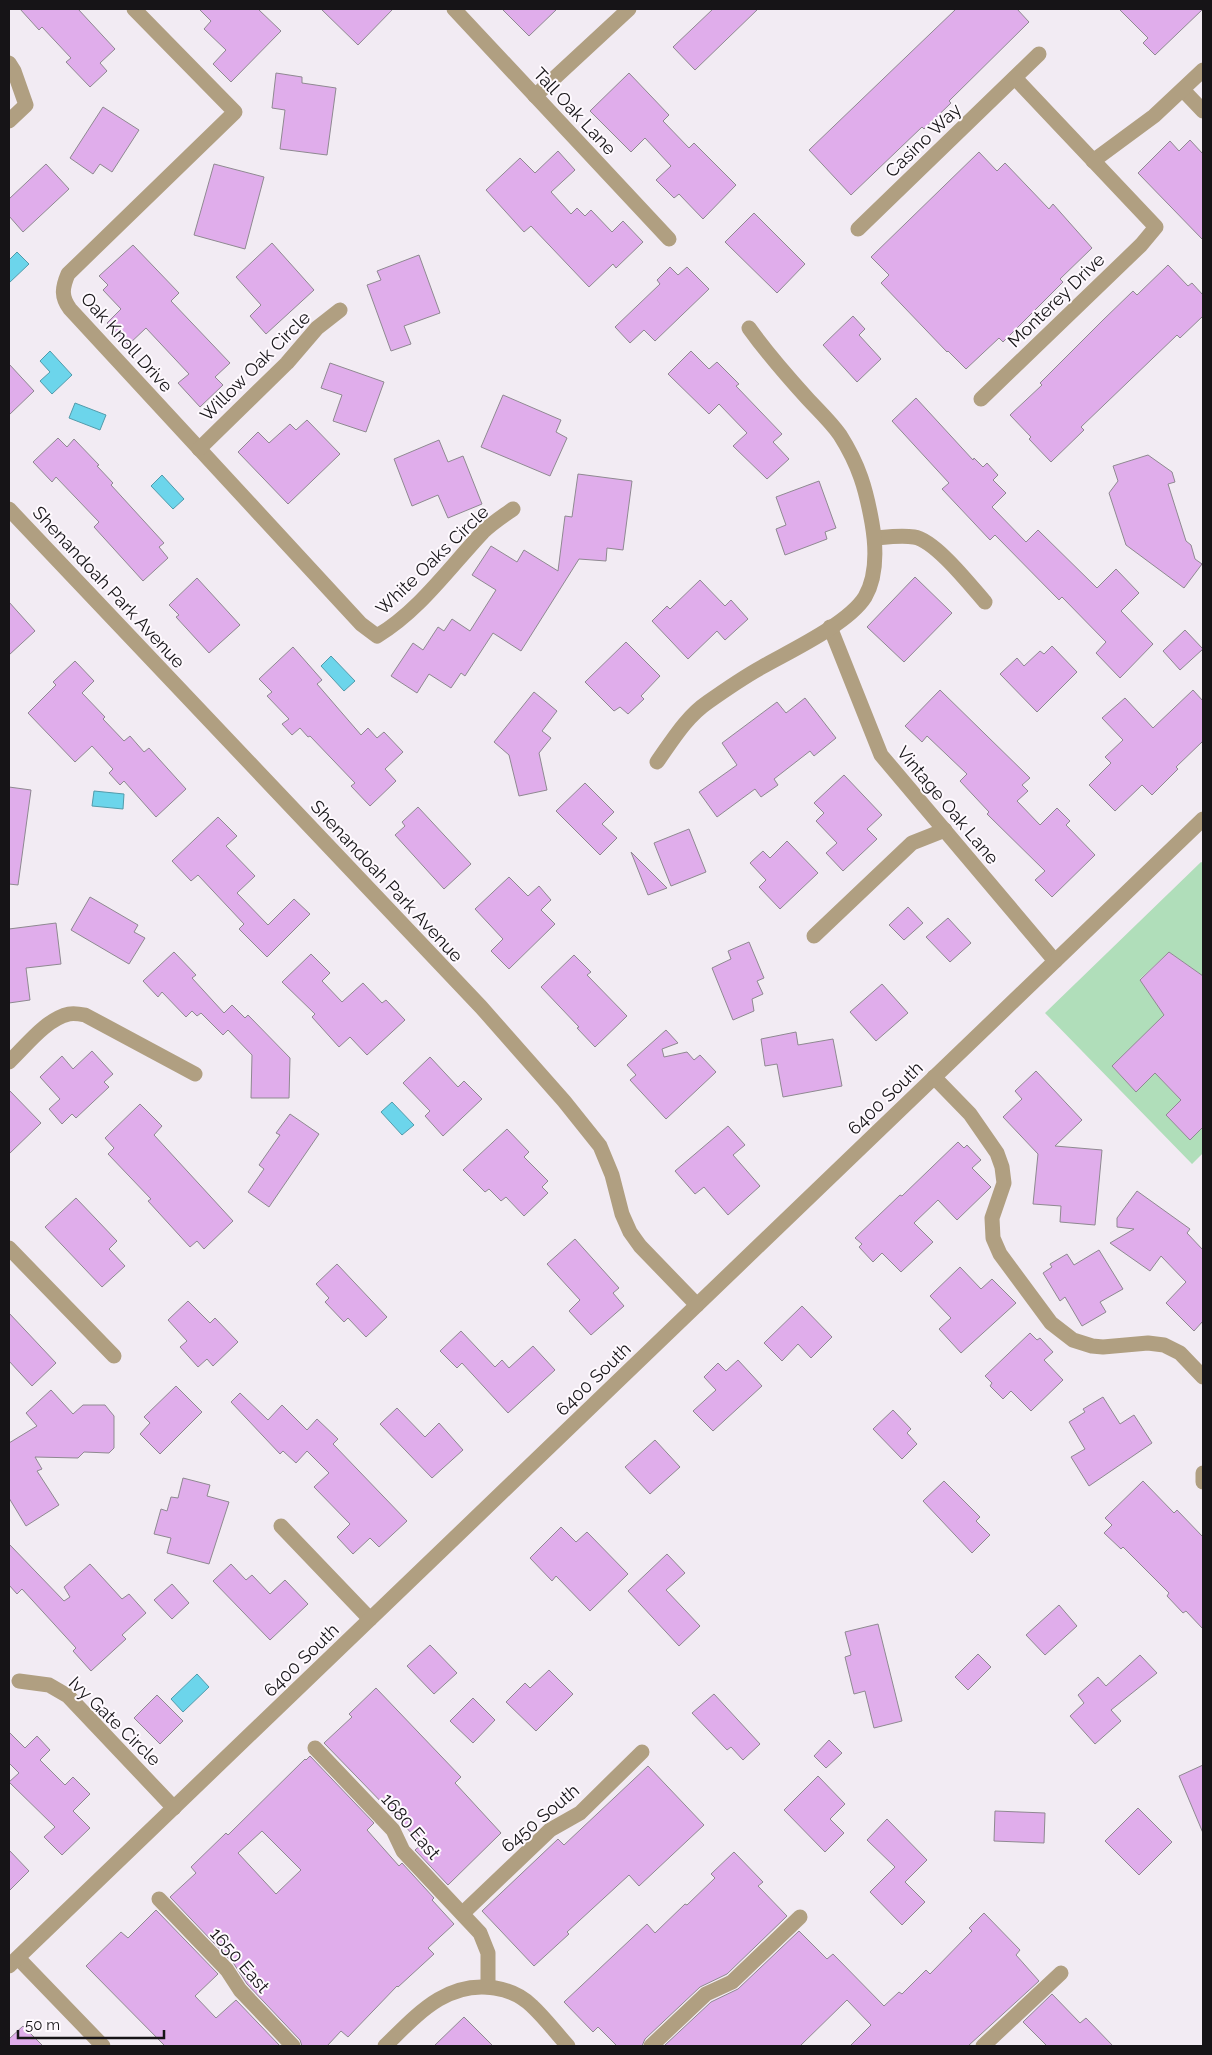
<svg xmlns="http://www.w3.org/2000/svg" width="1212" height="2055" viewBox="0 0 1212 2055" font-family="Raleway,sans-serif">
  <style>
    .grass { fill: #b0deba }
    .water { fill: #6cd5eb; stroke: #529bab }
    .building { fill: #e0adeb; stroke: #8f8991; fill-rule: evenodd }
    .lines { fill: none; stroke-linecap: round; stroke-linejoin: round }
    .minor { stroke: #b09f81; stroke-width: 15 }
    .labels { text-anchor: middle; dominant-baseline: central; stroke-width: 4; stroke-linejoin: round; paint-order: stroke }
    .street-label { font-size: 18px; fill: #161417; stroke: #fef9fe }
  </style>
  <rect width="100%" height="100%" fill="#f2ebf3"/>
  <path class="grass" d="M1201,862L1203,863V976L1169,952L1140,979L1164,1015L1113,1067L1136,1092L1155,1073L1181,1100L1166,1115L1190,1139L1203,1127V1153L1192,1164L1045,1013Z"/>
  <g class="water">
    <path d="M17,252L29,264L9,283V260Z"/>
    <path d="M50,351L72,375L52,394L40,381L50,372L40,361Z"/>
    <path d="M75,403L106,415L100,430L69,418Z"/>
    <path d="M162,475L184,499L173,509L151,486Z"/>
    <path d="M331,656L355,681L344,691L321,666Z"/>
    <path d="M94,791L124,794L123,809L92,806Z"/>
    <path d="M392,1102L414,1125L402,1135L381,1112Z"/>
    <path d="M197,1674L209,1687L183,1712L171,1699Z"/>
  </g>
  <g class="building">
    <path d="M20,9H78L115,49L100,63L107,71L90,87L66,62L71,58L42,27L39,30Z"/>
    <path d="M199,9H258L281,31L231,82L213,64L226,50L204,29L211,21Z"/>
    <path d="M321,9H393L358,45Z"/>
    <path d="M502,9H557L529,36Z"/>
    <path d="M713,9H758L695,70L673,47Z"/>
    <path d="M956,9H1017L1029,22L949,101L951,103L924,129L922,127L851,195L809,150Z"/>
    <path d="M1119,9H1203L1155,55L1143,43L1148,38Z"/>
    <path d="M276,73L302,77V83L336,88L327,155L280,149L285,110L272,108Z"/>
    <path d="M629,73L669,115L663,121L689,148L694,143L736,185L703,219L679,194L674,198L656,180L671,166L645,138L631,152L590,111Z"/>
    <path d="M103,107L139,130L112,172L100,164L93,174L70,158Z"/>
    <path d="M1190,140L1203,154V240L1138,173L1170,141L1179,151Z"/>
    <path d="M558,151L575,170L551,192L571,214L577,208L585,216L591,210L612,232L623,221L643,242L616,268L613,264L589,287L531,226L524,232L486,190L520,158L535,173Z"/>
    <path d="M979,152L997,171L1005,163L1049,209L1053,204L1092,248L1060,279L1063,282L1003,342L999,338L966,369L948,351L947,352L881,283L889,275L871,257Z"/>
    <path d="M46,164L69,189L23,232L9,216V199Z"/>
    <path d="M214,164L264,177L245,249L194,235Z"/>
    <path d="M754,213L805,264L777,293L725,242Z"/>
    <path d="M272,243L314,290L266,334L250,316L261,305L236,277Z"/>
    <path d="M133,245L179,293L171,301L230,363L215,377L223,385L200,407L178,383L189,374L146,328L128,345L107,323L121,309L103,290L108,285L99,276Z"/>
    <path d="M419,255L440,313L404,326L411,344L391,351L367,285L381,280L377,271Z"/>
    <path d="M1168,265L1188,286L1192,283L1203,295V316L1180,338L1177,335L1081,427L1084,430L1051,462L1029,439L1031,437L1010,415L1042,385L1040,383L1103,320L1133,291L1137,295Z"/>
    <path d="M670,267L678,275L687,267L709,289L655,341L644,330L630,343L615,327L660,284L657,280Z"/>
    <path d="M853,316L865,329L859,335L881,359L857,382L823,345Z"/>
    <path d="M691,351L709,369L717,362L739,384L736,386L782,434L773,442L789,459L767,479L733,446L747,433L719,404L709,414L668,374Z"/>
    <path d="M330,363L384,382L366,432L333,421L342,395L321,388Z"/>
    <path d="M9,364L34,391L9,415Z"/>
    <path d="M503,395L561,420L556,432L567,438L550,476L481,447Z"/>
    <path d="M916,398L973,460L974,458L983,467L987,463L998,475L993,480L1006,493L992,507L1026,542L1038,530L1097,588L1116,569L1139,593L1121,611L1153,644L1120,678L1096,653L1106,642L1062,597L1059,600L995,535L990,540L942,489L949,483L892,421Z"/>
    <path d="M307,420L340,454L288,504L238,452L258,432L269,443L290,424L296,430Z"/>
    <path d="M58,438L67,447L74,439L99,465L97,466L113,483L111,485L164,543L159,547L168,558L143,581L94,527L99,522L56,477L52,482L33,462Z"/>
    <path d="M439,440L448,462L463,456L482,504L448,518L438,495L412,506L394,459Z"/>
    <path d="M1148,455L1172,472L1175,482L1168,484L1186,541L1191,545L1195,559L1202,564L1184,588L1126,545L1109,493L1118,481L1113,466Z"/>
    <path d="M578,474L632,481L623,550L607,548L606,561L579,559L521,651L493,633L465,676L461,673L451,688L429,674L417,693L391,676L413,643L423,650L438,627L444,631L452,619L470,631L496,590L472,575L491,546L517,562L524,550L558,571L565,516L572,517Z"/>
    <path d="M819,481L836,528L825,532L827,539L785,555L776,529L786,525L776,497Z"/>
    <path d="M915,577L952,613L904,662L867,627Z"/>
    <path d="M197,578L240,625L209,653L176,617L179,615L169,605Z"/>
    <path d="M700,580L725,606L731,600L748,619L725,640L717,631L688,659L652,621L667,606L670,609Z"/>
    <path d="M9,602L35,631L9,655Z"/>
    <path d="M1185,630L1203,649L1180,670L1163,651Z"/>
    <path d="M626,642L660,676L641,696L644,699L628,714L620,707L614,711L585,682Z"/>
    <path d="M1052,646L1077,672L1037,712L1000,674L1017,658L1024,666L1040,651L1044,654Z"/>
    <path d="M293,647L322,680L317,684L361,735L368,728L377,738L384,732L403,752L385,769L396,781L370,806L351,786L355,783L310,736L308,737L300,728L292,735L282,724L289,719L267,696L272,692L259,679Z"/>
    <path d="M75,661L94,681L82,693L105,717L103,719L124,741L130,736L144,752L149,748L186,789L156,817L124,781L120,785L109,773L113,769L92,746L75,762L28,713L56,685L53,682Z"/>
    <path d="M940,690L1030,778L1022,785L1028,791L1017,801L1040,825L1057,808L1070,821L1066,825L1095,855L1052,897L1035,880L1045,871L987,814L989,812L960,781L967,774L927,736L922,742L905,726Z"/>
    <path d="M1193,690L1203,701V741L1176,767L1178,769L1152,795L1142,785L1115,811L1089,785L1111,763L1105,757L1123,740L1102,718L1125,698L1153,728Z"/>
    <path d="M534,692L557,711L542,731L551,738L539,753L547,790L519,796L509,755L494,742Z"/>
    <path d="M805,698L836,738L814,756L810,751L774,779L778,785L761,797L755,789L717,817L699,792L737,765L722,743L777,702L786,713Z"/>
    <path d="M844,775L882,815L867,829L877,839L843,871L826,853L837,843L816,821L824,813L814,803Z"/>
    <path d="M585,783L614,812L602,824L617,838L600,855L556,811Z"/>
    <path d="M9,787L31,790L18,885L9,884Z"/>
    <path d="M418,807L471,864L444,889L395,835L405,826L402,822Z"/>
    <path d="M218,817L237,836L226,846L255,876L237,893L268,925L294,899L310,914L267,957L239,929L244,924L198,875L191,881L172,861Z"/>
    <path d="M689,829L706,872L671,886L654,843Z"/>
    <path d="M787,841L818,873L780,909L759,887L766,880L750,863L763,851L770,858Z"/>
    <path d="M631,852L667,888L648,895Z"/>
    <path d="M509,877L528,896L539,886L551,900L541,910L555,924L509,969L491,951L503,939L475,909Z"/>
    <path d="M90,897L138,925L134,932L145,938L129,964L71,930Z"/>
    <path d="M908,907L923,923L904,940L889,925Z"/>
    <path d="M948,918L971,943L950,962L926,937Z"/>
    <path d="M56,923L61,964L26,968L30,1000L9,1003V929Z"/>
    <path d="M749,942L764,978L757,981L763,994L752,999L754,1011L733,1020L712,968L731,959L728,951Z"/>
    <path d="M174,952L196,975L192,978L224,1013L232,1005L245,1018L248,1015L290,1058L289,1098H251L252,1055L228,1030L223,1035L201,1013L197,1016L192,1011L186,1017L162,992L158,997L143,981Z"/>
    <path d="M1169,952L1203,976V1127L1190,1140L1166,1115L1181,1100L1155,1073L1136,1092L1112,1066L1164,1015L1140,980Z"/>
    <path d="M311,954L330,973L322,981L342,1002L363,983L382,1003L386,1000L405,1020L367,1055L350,1037L339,1047L312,1017L315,1014L282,982Z"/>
    <path d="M574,955L591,972L587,975L627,1016L595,1047L577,1028L579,1027L541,987Z"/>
    <path d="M882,984L908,1013L876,1041L850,1012Z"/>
    <path d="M666,1030L678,1043L662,1049L664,1057L687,1052L694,1060L700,1055L716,1072L666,1119L630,1080L636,1075L627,1065Z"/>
    <path d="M796,1032L798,1045L833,1039L842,1086L783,1097L777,1064L765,1066L761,1039Z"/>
    <path d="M92,1051L113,1074L104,1082L109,1087L76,1118L72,1114L62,1124L49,1109L60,1099L40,1077L62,1056L73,1069Z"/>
    <path d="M430,1057L458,1087L464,1081L482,1099L443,1136L425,1116L430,1111L403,1083Z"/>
    <path d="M1036,1071L1082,1120L1055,1146L1102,1150L1095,1225L1060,1222L1061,1206L1033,1204L1038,1154L1003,1117L1022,1099L1015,1091Z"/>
    <path d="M9,1090L41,1123L9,1154Z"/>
    <path d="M140,1104L162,1126L154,1135L233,1221L204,1249L197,1241L190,1247L148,1201L151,1199L108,1154L114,1148L105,1138Z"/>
    <path d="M290,1114L319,1134L269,1207L248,1192L264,1169L259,1165L280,1135L276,1133Z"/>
    <path d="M728,1126L745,1145L733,1155L760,1186L728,1215L704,1187L695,1194L675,1171Z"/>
    <path d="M507,1129L529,1152L524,1157L548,1181L542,1187L548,1193L524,1216L506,1197L501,1201L489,1189L485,1192L463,1170Z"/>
    <path d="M958,1142L964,1148L967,1145L981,1160L972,1168L991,1187L957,1220L938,1200L914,1223L933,1242L901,1272L882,1253L873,1262L859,1247L862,1244L855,1238L900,1195L902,1196Z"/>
    <path d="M1137,1191L1190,1229L1187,1233L1203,1250V1321L1194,1331L1166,1303L1186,1282L1161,1256L1150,1271L1110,1243L1134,1229L1117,1227V1218Z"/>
    <path d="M76,1198L117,1241L109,1249L125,1266L102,1287L45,1227Z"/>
    <path d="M575,1239L619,1288L613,1293L624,1306L591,1335L569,1311L580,1300L547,1264Z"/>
    <path d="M1099,1250L1123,1289L1100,1302L1106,1312L1082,1326L1065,1297L1060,1301L1043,1273L1052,1267L1050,1264L1067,1254L1074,1265Z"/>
    <path d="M337,1264L387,1317L366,1337L348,1318L344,1322L325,1302L329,1298L316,1284Z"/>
    <path d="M960,1267L981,1289L992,1279L1016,1303L961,1353L939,1329L951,1318L930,1296Z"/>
    <path d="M188,1301L210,1323L215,1318L238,1342L213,1366L207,1359L198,1367L180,1347L187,1341L168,1320Z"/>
    <path d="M802,1306L832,1337L811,1358L798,1344L782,1361L764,1343Z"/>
    <path d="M9,1313L56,1363L32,1386L9,1361Z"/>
    <path d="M461,1331L495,1367L502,1360L509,1368L533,1346L555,1370L508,1413L462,1363L457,1368L440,1351Z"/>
    <path d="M1030,1333L1037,1340L1040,1338L1053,1352L1044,1360L1063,1380L1031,1411L1011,1391L1003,1399L990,1386L992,1383L985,1376Z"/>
    <path d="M738,1360L762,1386L713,1431L693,1411L716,1390L704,1377L718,1363L726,1371Z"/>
    <path d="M176,1386L202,1412L160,1454L140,1434L150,1423L144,1417Z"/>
    <path d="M51,1390L73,1414L83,1405H105L114,1416V1448L109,1453L84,1452L78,1458L35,1457L42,1469L37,1471L59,1505L26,1526L9,1498V1443L37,1426L26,1413Z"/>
    <path d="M240,1393L268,1420L282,1405L307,1430L317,1419L338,1439L333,1444L407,1521L379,1547L370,1538L353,1554L337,1537L350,1524L314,1487L329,1473L307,1451L296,1463L283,1451L280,1454L231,1402Z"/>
    <path d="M1103,1397L1120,1424L1134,1415L1152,1443L1089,1486L1071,1457L1085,1449L1069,1422L1085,1412L1083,1409Z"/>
    <path d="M397,1408L425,1437L439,1423L463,1450L432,1478L380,1424Z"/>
    <path d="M893,1410L911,1429L907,1433L917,1444L902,1459L873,1429Z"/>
    <path d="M655,1440L680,1467L650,1494L625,1467Z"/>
    <path d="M183,1478L210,1485L207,1496L229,1502L209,1564L167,1553L171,1538L154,1534L161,1509L167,1511L171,1497L178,1498Z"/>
    <path d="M944,1481L980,1517L976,1521L990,1535L972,1553L923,1501Z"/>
    <path d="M1143,1481L1174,1513L1177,1510L1203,1537V1629L1186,1611L1183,1613L1167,1596L1169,1593L1123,1547L1121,1549L1104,1533L1112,1525L1105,1518Z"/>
    <path d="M561,1527L576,1542L587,1532L628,1574L590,1611L556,1576L552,1581L530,1558Z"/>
    <path d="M9,1544L64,1601L70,1597L64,1587L90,1564L122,1599L129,1594L146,1613L122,1635L126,1639L91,1671L73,1651L76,1648L22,1589L17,1594L9,1585Z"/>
    <path d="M667,1554L685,1573L666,1590L700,1626L679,1646L628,1591Z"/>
    <path d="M231,1564L246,1580L252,1575L270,1594L285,1580L308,1604L270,1640L213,1581Z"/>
    <path d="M172,1584L189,1603L172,1619L154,1600Z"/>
    <path d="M1059,1605L1077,1626L1045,1655L1026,1635Z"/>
    <path d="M878,1624L902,1721L874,1728L865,1691L854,1694L845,1657L851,1655L845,1632Z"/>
    <path d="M430,1645L457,1673L434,1694L407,1666Z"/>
    <path d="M978,1654L991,1667L968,1690L955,1677Z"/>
    <path d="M1140,1655L1157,1673L1111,1710L1121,1721L1095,1744L1070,1716L1084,1703L1078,1695L1098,1677L1106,1686Z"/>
    <path d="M549,1670L573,1694L536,1731L506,1702L525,1683L530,1688Z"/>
    <path d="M376,1688L461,1777L455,1783L501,1833L448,1885L415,1850L422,1844L324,1743L352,1717L349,1714Z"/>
    <path d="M714,1694L760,1744L743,1760L731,1747L727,1750L692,1713Z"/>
    <path d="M157,1695L183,1721L160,1744L134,1718Z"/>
    <path d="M473,1698L495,1720L473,1743L450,1721Z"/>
    <path d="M9,1732L25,1748L37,1736L50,1750L40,1760L65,1785L73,1777L90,1794L73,1811L90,1828L62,1855L44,1837L55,1827L9,1782L19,1773L9,1763Z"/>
    <path d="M829,1740L842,1753L826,1768L814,1756Z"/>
    <path d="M310,1756L374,1823L367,1830L399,1866L402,1863L434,1898L432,1900L454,1924L428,1948L434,1954L398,1987L397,1986L348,2037L341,2031L327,2046H302L300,2040L247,1984L234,1964L170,1897L196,1873L191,1867L226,1833L228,1835L305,1759L306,1760ZM262,1831L301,1870L276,1894L238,1853Z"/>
    <path d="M1203,1765V1833L1179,1776Z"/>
    <path d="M648,1766L704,1825L639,1886L629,1875L567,1932L569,1934L534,1966L482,1911L558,1839L564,1845Z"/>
    <path d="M818,1776L845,1804L830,1819L844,1833L825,1852L784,1810Z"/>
    <path d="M1138,1808L1172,1842L1139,1875L1105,1841Z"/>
    <path d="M995,1811L1045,1813L1044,1843L994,1841Z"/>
    <path d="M887,1819L927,1860L905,1882L925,1902L902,1925L870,1892L895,1867L867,1840Z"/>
    <path d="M9,1850L29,1871L9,1891Z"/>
    <path d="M734,1852L763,1882L758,1886L787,1916L786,1917L727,1974L700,1987L645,2039L642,2046H617L598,2027L593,2032L564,2002L647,1924L655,1933L685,1904L687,1905L715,1878L711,1874Z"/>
    <path d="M156,1910L218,1974L195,1996L216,2018L236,2000L280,2046H165L86,1966L121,1932L128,1938Z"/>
    <path d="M984,1913L1020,1950L1016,1955L1039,1981L968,2046H850L871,2025L847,2000L800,2046H664L711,2002L738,1989L799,1931L827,1959L833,1954L884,2006L899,1992L902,1994L926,1970L930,1974L972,1931L969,1928Z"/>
    <path d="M1052,1994L1080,2023L1086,2018L1113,2046H1047L1023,2022Z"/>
    <path d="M464,2017L493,2046H434Z"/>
    <path d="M23,2026L43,2046H9V2039Z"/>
  </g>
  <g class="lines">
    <g class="minor">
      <path d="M134,9L235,112L68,274C62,288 61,297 70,309L361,624L377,636C419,611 449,568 483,532C492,523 503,516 513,509"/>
      <path d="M454,9L669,239"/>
      <path d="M9,63L14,71L26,105L9,121"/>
      <path d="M1183,90L1203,111"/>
      <path d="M535,96L629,9"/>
      <path d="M1093,161L1154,116L1203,70"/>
      <path d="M858,229L1039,54"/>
      <path d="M981,399L1141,245L1156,227L1015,78"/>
      <path d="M199,449L287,363L317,328L340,310"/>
      <path d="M9,509L481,1007L564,1101L600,1146L612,1175L622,1214L630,1232L640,1246L697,1305"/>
      <path d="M875,538C887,537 901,535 914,537C935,540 971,586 985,602"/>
      <path d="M830,627L881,755L1055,961"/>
      <path d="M657,762C672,741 686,717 708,702C725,690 744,677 762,667C790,651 848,624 865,597C877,576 876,546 872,523C866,489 859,465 840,435C831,422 818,410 807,398C787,376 767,353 749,328"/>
      <path d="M814,936L912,843L945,830"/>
      <path d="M9,1062C26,1046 46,1019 69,1014C74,1013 80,1014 85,1015L195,1074"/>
      <path d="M934,1077L970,1114L997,1153L1002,1167L1004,1183L992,1218L993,1238L1000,1254L1051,1323L1073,1340L1092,1346L1103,1347L1148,1343L1164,1345L1180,1353L1203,1377"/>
      <path d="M9,1248L114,1356"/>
      <path d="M1203,1473V1482"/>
      <path d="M281,1526L370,1619"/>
      <path d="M19,1681L49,1685L68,1696L174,1808"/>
      <path d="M315,1748L393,1830L403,1851L480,1933L488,1953V1987"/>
      <path d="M159,1899L227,1970L240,1990L293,2046"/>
      <path d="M463,1913L550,1830L580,1813L642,1752"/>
      <path d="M18,1958L103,2046"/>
      <path d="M9,1966L1203,819"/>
      <path d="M385,2046C416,2016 446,1980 495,1988C508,1990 522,1996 532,2006C545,2018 556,2033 568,2046"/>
      <path d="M651,2046L706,1994L732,1982L800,1917"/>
      <path d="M983,2046L1061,1973"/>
    </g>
  </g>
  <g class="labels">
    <g class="street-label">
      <text transform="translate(575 111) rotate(47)">Tall Oak Lane</text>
      <text transform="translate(923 140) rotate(-44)">Casino Way</text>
      <text transform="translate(1056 300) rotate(-44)">Monterey Drive</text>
      <text transform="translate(127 342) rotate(48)">Oak Knoll Drive</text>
      <text transform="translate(255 366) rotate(-45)">Willow Oak Circle</text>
      <text transform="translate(432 560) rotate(-44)">White Oaks Circle</text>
      <text transform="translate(109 587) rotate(47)">Shenandoah Park Avenue</text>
      <text transform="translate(948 805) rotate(50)">Vintage Oak Lane</text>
      <text transform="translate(387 881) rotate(47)">Shenandoah Park Avenue</text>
      <text transform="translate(885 1098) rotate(-44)">6400 South</text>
      <text transform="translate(593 1379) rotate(-44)">6400 South</text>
      <text transform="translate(301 1660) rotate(-44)">6400 South</text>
      <text transform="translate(115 1721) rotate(44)">Ivy Gate Circle</text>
      <text transform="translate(540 1818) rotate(-40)">6450 South</text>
      <text transform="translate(411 1826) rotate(50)">1680 East</text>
      <text transform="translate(240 1960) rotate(49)">1650 East</text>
    </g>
  </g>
  <rect width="1212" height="2055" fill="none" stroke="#161417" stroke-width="20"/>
  <path d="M18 2030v8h146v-8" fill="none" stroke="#161417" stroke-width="2.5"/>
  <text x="25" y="2030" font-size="15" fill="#161417" stroke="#fef9fe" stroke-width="4" paint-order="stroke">50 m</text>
</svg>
